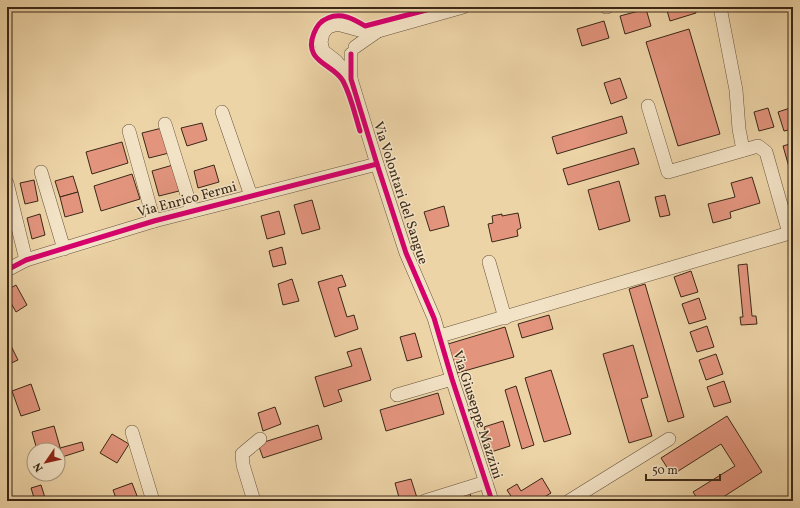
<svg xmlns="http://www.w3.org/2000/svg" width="800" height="508" viewBox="0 0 800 508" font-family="Vollkorn,serif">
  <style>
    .building { fill: #e2947d; stroke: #3b2817 }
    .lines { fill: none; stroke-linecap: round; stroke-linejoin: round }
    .minor-casing { stroke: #68533b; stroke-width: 14 }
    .minor { stroke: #f3e3c6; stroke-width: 13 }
    .cycleway-casing { stroke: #f3e3c6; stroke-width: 8 }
    .cycleway { stroke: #d6006c; stroke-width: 5 }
    .labels { text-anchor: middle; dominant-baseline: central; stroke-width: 3; stroke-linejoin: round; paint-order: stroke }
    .street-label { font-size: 14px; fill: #3b2817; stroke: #f3e3c6 }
  </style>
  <rect width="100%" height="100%" fill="#edd4a7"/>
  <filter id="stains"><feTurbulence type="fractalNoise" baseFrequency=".005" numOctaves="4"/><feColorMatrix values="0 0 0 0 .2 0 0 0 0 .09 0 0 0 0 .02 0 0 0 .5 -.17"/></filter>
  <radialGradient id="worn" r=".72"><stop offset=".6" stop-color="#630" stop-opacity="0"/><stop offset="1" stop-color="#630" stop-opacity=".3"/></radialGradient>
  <g class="building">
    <path d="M666,7H695L696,13L670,21Z"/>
    <path d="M646,9L651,26L625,34L620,16Z"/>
    <path d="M604,21L609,38L582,46L577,29Z"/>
    <path d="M689,29L720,134L678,146L646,42Z"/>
    <path d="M620,78L627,98L611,104L604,83Z"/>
    <path d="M793,107V129L784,131L778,112Z"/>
    <path d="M768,108L774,127L759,131L754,112Z"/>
    <path d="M622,116L627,133L557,154L552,137Z"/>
    <path d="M202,123L207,140L187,146L181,128Z"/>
    <path d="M162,128L169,153L149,158L142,133Z"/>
    <path d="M122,142L128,163L92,174L86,152Z"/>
    <path d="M793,143V166L789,167L783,146Z"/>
    <path d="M634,148L639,164L568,185L563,169Z"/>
    <path d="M173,165L179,191L159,196L152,171Z"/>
    <path d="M214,165L219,182L198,188L194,171Z"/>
    <path d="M132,174L140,199L101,211L94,186Z"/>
    <path d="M73,176L78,192L60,197L55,181Z"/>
    <path d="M752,177L760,203L730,212L731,218L713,223L708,204L735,197L731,183Z"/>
    <path d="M34,180L38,201L25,204L20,183Z"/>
    <path d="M619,181L630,221L599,230L588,190Z"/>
    <path d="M78,192L83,212L65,217L60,197Z"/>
    <path d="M665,195L670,215L660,217L655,197Z"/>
    <path d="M312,200L320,229L302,234L294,205Z"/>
    <path d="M444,206L449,226L430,231L424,212Z"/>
    <path d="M279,211L285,234L267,239L261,216Z"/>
    <path d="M518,213L521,228L517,230L518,236L492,242L488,224L493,223L492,216L502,214V216Z"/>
    <path d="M40,214L45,235L32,239L27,218Z"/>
    <path d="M282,247L286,264L273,267L269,251Z"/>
    <path d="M747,264L752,316H756L757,324L741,325L740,317H743L738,265Z"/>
    <path d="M691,271L698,292L681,297L674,277Z"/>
    <path d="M342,275L346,286L338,288L347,317L354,315L358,329L335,337L318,282Z"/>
    <path d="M292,279L299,301L283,305L278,284Z"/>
    <path d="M645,284L684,417L668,422L629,289Z"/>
    <path d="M16,285L27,305L16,312L7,296V290Z"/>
    <path d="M699,298L706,319L689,324L682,304Z"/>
    <path d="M549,315L553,329L522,338L518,324Z"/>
    <path d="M707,326L714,347L697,352L690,332Z"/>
    <path d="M505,327L514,357L457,373L448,344Z"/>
    <path d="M415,333L422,357L407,361L400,337Z"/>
    <path d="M8,340L18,360L7,365V341Z"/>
    <path d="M633,345L648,397L641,399L652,436L629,443L603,354Z"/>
    <path d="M361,348L371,380L338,390L342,401L324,407L315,377L352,366L347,352Z"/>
    <path d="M716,354L723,374L706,380L699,360Z"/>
    <path d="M551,370L571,434L544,442L525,378Z"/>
    <path d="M724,381L731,402L714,407L707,387Z"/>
    <path d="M31,384L40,410L21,416L12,391Z"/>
    <path d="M516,386L534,445L522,449L505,390Z"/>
    <path d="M438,393L444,414L386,431L380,410Z"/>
    <path d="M275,407L281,424L263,431L258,413Z"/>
    <path d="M727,416L762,472L717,501H699L693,492L735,466L721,444L672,475L661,458Z"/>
    <path d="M503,421L510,446L491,452L484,427Z"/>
    <path d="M318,425L322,439L263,458L258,444Z"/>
    <path d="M54,426L60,447L49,450H37L32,432Z"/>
    <path d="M112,434L129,444L117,463L100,453Z"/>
    <path d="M82,442L84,450L62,457L60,448Z"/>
    <path d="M58,452L63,470L58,472Z"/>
    <path d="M38,474H50L39,477Z"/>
    <path d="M542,478L551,493L538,501H514L507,490L517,484L521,491Z"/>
    <path d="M411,479L418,501H400L395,483Z"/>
    <path d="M132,483L139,501H117L113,490Z"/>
    <path d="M41,485L46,501H35L31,488Z"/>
    <path d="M470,493L472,501H450L449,499Z"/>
  </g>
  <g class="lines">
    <g class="minor-casing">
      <g id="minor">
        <path d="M606,7H607"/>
        <path d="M720,7L736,90L739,129L743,150"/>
        <path d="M355,47L378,31L463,7"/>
        <path d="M351,54V79L377,164L406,253L434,318L452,379L492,501"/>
        <path d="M351,79L336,61L323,51L321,42L323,33L328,27L337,24L359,30L378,31"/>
        <path d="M648,106L668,172L758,146L766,152L789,233"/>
        <path d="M222,112L251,196"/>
        <path d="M165,124L192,211"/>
        <path d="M129,131L154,221"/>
        <path d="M41,172L64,249"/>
        <path d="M7,183L26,260"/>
        <path d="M489,262L505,318"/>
        <path d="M7,270L26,260L154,221L377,164"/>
        <path d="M440,336L793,232"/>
        <path d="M397,395L452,379"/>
        <path d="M132,432L153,501"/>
        <path d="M254,501L243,465L242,454L260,439"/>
        <path d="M425,501L486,482"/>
        <path d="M569,501L669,439"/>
      </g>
    </g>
    <use href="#minor" class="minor"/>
    <g class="cycleway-casing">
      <g id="cycleway">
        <path d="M351,54V79L377,164L406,253L434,318L452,379L492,501"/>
        <path d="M360,131C355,115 351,96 343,81C334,64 302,62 314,33C317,26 320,21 328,18C341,12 354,19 365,26L438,7"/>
        <path d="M7,270L26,260L154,221L377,164"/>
      </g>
    </g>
    <use href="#cycleway" class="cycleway"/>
  </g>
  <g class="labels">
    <g class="street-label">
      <text transform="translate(400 193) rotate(72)">Via Volontari del Sangue</text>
      <text transform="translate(187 200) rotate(-15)">Via Enrico Fermi</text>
      <text transform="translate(477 415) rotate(72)">Via Giuseppe Mazzini</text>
    </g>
  </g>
  <rect width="800" height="508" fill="none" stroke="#edd4a7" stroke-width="24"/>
  <rect x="8" y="8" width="784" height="492" fill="none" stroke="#3b2817" stroke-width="2"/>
  <rect x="12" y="12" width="776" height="484" fill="none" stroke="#3b2817"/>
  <g transform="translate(46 462) rotate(236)"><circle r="19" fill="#f3e3c6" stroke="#a99880"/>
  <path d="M0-3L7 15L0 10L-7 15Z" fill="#8f2418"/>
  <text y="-6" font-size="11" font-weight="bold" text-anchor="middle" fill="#3b2817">N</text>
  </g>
  <path d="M646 474v6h74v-6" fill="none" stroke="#3b2817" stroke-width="2"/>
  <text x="652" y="474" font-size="12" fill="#3b2817" stroke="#f3e3c6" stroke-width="3" paint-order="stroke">50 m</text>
  <rect width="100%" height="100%" filter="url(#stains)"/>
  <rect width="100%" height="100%" fill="url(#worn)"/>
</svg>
